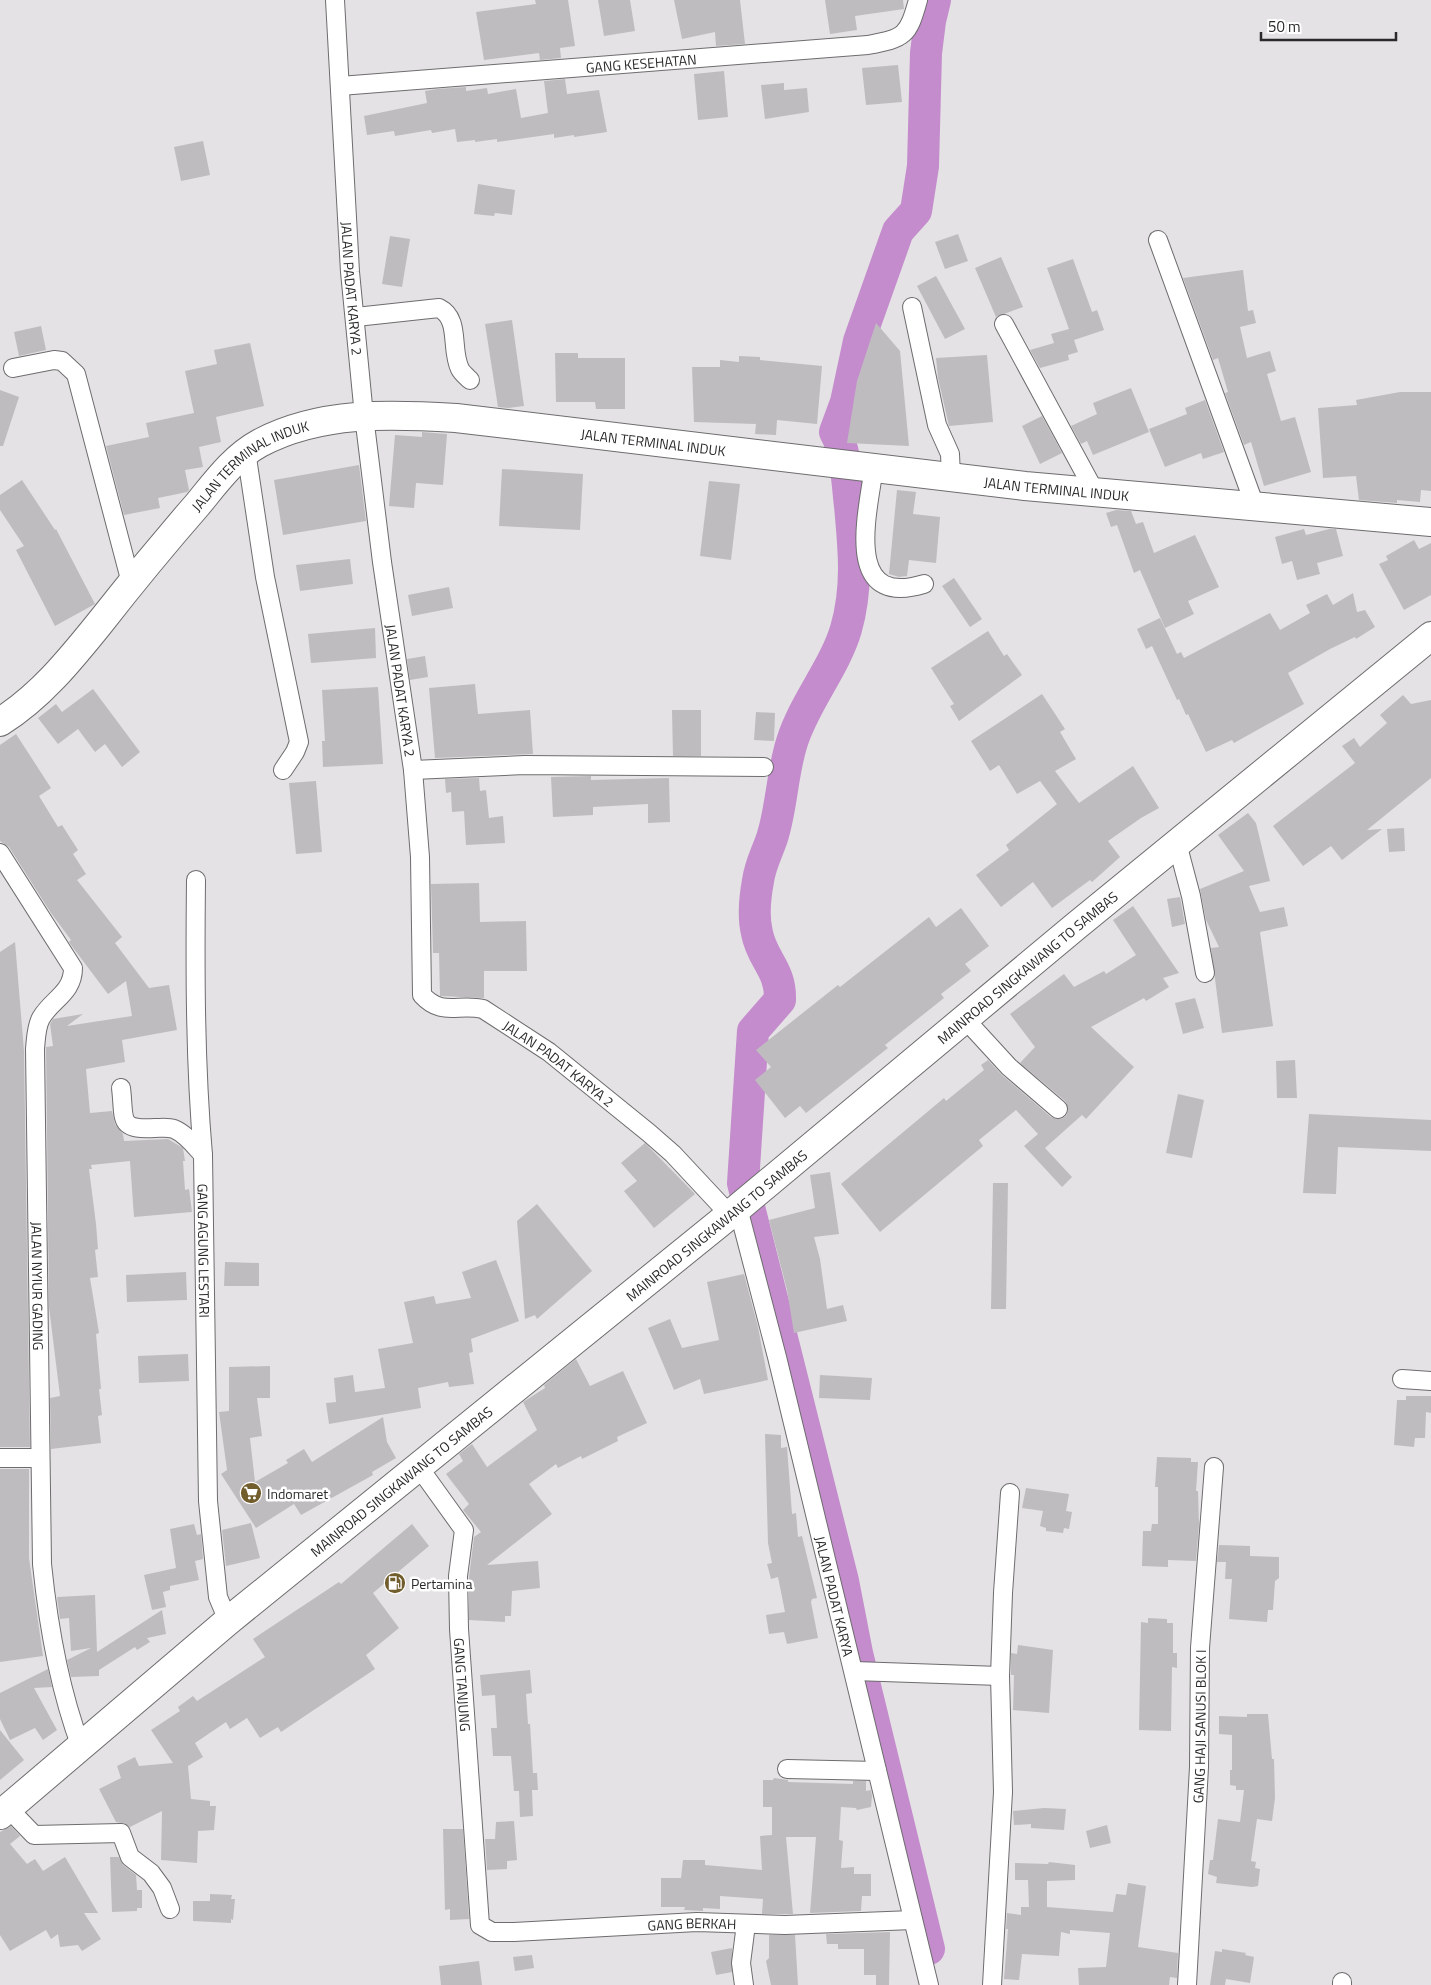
<svg xmlns="http://www.w3.org/2000/svg" width="1431" height="1985" viewBox="0 0 1431 1985" font-family="'Titillium Web',sans-serif">
  <style>
    .lines { fill: none; stroke-linecap: round; stroke-linejoin: round }
    .river { stroke: #c48ccd; stroke-width: 32 }
    .building { fill: #bfbcbf }
    .minor-casing { stroke: #6e6c6e; stroke-width: 20 }
    .primary-casing { stroke: #6e6c6e; stroke-width: 30 }
    .trunk-casing { stroke: #6e6c6e; stroke-width: 30 }
    .minor { stroke: #fff; stroke-width: 18 }
    .primary { stroke: #fff; stroke-width: 28 }
    .trunk { stroke: #fff; stroke-width: 28 }
    .labels { text-anchor: middle; dominant-baseline: central; stroke-width: 5; stroke-linejoin: round; paint-order: stroke }
    .street-label { font-size: 14px; fill: #2b2a2b; stroke: #fff }
    .poi-label { font-size: 14px; fill: #2b2a2b; stroke: #fff; text-anchor: start }
  </style>
  <rect width="100%" height="100%" fill="#e4e2e4"/>
  <g class="lines">
    <path class="river" d="M929,1949L857,1653L843,1581L743,1183L753,1031L780,1000C781,969 762,960 757,933C753,917 755,897 758,881C760,865 767,853 772,838C782,807 782,773 792,742C804,703 835,667 846,629C858,587 854,549 850,506C847,482 847,453 835,432L846,402L859,341L898,231L916,211L923,166L926,53L930,21L935,0"/>
  </g>
  <g class="building">
    <path d="M535,0H568L575,46L560,48L561,58L540,60L539,53L484,60L476,12L536,4Z"/>
    <path d="M598,0H630L635,31L604,36Z"/>
    <path d="M674,0H740L745,44L716,46L715,32L682,39Z"/>
    <path d="M825,0H903L904,9L855,16L857,30L830,34Z"/>
    <path d="M898,65L902,102L866,105L862,68Z"/>
    <path d="M724,71L728,117L698,120L694,74Z"/>
    <path d="M565,79L567,94L599,90L607,132L574,137V135L554,138V134L497,142V139L475,142V140L457,142L455,129L432,133L431,130L395,136L394,131L367,135L364,116L427,103L425,91L437,89L466,87V91L487,88L488,94L516,89L521,118L548,113L544,81Z"/>
    <path d="M784,83V90L807,88L809,112L765,119L761,85Z"/>
    <path d="M203,141L210,175L181,181L174,147Z"/>
    <path d="M478,184L515,190L512,215L495,213L494,216L474,214Z"/>
    <path d="M958,234L968,261L945,269L935,242Z"/>
    <path d="M390,236L410,239L402,287L382,284Z"/>
    <path d="M1001,257L1023,307L996,317L975,268Z"/>
    <path d="M1073,259L1092,312L1097,310L1104,330L1074,340L1078,352L1068,355L1069,360L1040,368L1030,350L1054,343L1051,334L1069,329L1047,268Z"/>
    <path d="M1243,270L1248,311L1253,310L1256,323L1240,327L1247,358L1270,351L1276,371L1267,374L1281,421L1295,417L1311,472L1264,486L1251,442L1244,445L1225,393L1228,392L1218,358L1213,360L1183,278Z"/>
    <path d="M936,276L965,329L945,339L917,286Z"/>
    <path d="M512,320L524,406L508,408L498,407L485,324Z"/>
    <path d="M876,323L900,351L909,446L847,443L857,381Z"/>
    <path d="M41,326L46,350L19,356L14,332Z"/>
    <path d="M250,343L264,406L216,417L221,442L199,447L203,467L185,470L189,490L187,492L158,498L160,508L124,515L106,446L149,437L146,423L194,413L185,371L217,364L214,350Z"/>
    <path d="M555,353H578V358H625V409H596L595,402H556Z"/>
    <path d="M987,355L993,422L949,426L938,378L936,358Z"/>
    <path d="M739,356L760,357V360L822,366L817,424L777,420L776,435L755,434L756,424L694,422L692,367H720V360L739,362Z"/>
    <path d="M1131,388L1149,432L1093,455L1087,441L1081,444L1071,426L1097,414L1093,403Z"/>
    <path d="M0,390L19,397L3,446H0Z"/>
    <path d="M1400,392H1431V491L1421,490L1420,502L1397,500V503L1359,500L1356,476L1323,478L1318,408L1357,405L1356,400Z"/>
    <path d="M1205,400L1224,452L1203,459L1201,453L1165,467L1149,429L1187,414L1185,408Z"/>
    <path d="M1042,416L1062,453L1040,464L1022,426Z"/>
    <path d="M422,432L447,434L443,485L416,483L414,508L389,506L395,435L422,437Z"/>
    <path d="M359,465L366,521L283,535L274,480Z"/>
    <path d="M502,469L583,474L580,530L499,526Z"/>
    <path d="M22,480L55,530L56,529L95,604L55,626L16,550L24,546L0,510V495Z"/>
    <path d="M709,481L740,484L731,560L700,556Z"/>
    <path d="M897,490L916,492L913,514L940,517L936,563L909,560L907,576L899,577L889,574Z"/>
    <path d="M1116,510L1131,511L1136,524L1143,522L1154,553L1195,535L1219,587L1188,601L1194,614L1165,628L1140,570L1134,573L1117,525L1111,527L1106,513Z"/>
    <path d="M1304,529L1306,535L1329,529H1336L1343,556L1317,563L1320,574L1297,580L1292,561L1282,564L1275,537Z"/>
    <path d="M1414,540L1419,549L1431,543V595L1404,610L1379,564L1388,560L1386,556Z"/>
    <path d="M350,559L353,584L300,591L296,565Z"/>
    <path d="M954,578L982,619L970,627L942,586Z"/>
    <path d="M449,587L453,608L412,616L408,595Z"/>
    <path d="M1353,593L1357,612L1365,610L1375,627L1356,639L1355,637L1330,649L1288,673L1304,704L1234,743L1232,740L1206,752L1188,714L1186,715L1179,699L1177,700L1152,646L1146,649L1137,629L1160,618L1177,654L1181,652L1184,658L1270,613L1280,630L1310,613L1306,605L1327,594L1333,605Z"/>
    <path d="M375,628L376,658L311,663L308,634Z"/>
    <path d="M988,631L1004,656L1007,654L1022,675L959,721L950,706L954,704L931,668Z"/>
    <path d="M425,656L428,677L410,680L407,659Z"/>
    <path d="M475,684L478,714L530,710L533,754L435,758L429,688Z"/>
    <path d="M378,687L383,764L323,767L322,741H325L322,690Z"/>
    <path d="M93,689L140,752L122,767L105,744L95,752L78,729L58,744L38,718L56,704L62,712Z"/>
    <path d="M1042,694L1065,729L1060,732L1076,759L1055,771L1079,803L1133,766L1159,808L1141,818L1108,841L1120,857L1092,882L1090,880L1052,908L1033,882L1001,907L976,875L1009,850L1006,845L1057,804L1040,781L1017,794L999,765L990,771L971,741Z"/>
    <path d="M1403,695L1411,704L1431,700V778L1367,830L1382,829L1342,860L1331,846L1303,866L1273,826L1355,763L1342,746L1354,738L1360,747L1387,723L1380,715Z"/>
    <path d="M672,710H701V756H673Z"/>
    <path d="M756,712L775,713L774,741L754,740Z"/>
    <path d="M16,734L51,788L39,796L58,827L62,825L78,850L73,854L86,874L77,880L122,937L115,943L149,988L169,985L177,1030L122,1040L125,1062L86,1069L90,1113L112,1111L115,1124L123,1134L124,1141L168,1139L183,1148L185,1161H183L185,1190L189,1189L192,1212L134,1217L130,1161L91,1165L92,1169H89L96,1224L98,1249L95,1250L98,1277L90,1278L99,1333L96,1334L101,1389H99L102,1415L98,1416L101,1443L51,1449L50,1398L60,1396L49,1307L46,1049V1047L53,1046L50,1024L53,1019L83,1014L67,1026L132,1016L126,981L108,994L71,945L69,942L71,940L51,913L9,847L0,841V745Z"/>
    <path d="M591,776V780L669,778L670,822L648,823V804L593,807V815L553,817L551,777Z"/>
    <path d="M479,778L480,791L486,790L489,818L503,816L505,843L466,845L464,811L452,812L451,792L446,793L445,779Z"/>
    <path d="M316,781L322,852L296,854L289,783Z"/>
    <path d="M1248,813L1256,823L1270,881L1249,886L1260,912L1284,907L1288,926L1260,932L1273,1026L1222,1033L1211,948L1219,947L1206,920L1200,889L1244,871L1218,835Z"/>
    <path d="M1404,828L1405,851L1389,852L1387,829Z"/>
    <path d="M479,883L480,922L526,921L527,971H484V998L440,996L439,953H433L431,884Z"/>
    <path d="M1180,897L1185,924L1172,927L1167,899Z"/>
    <path d="M1133,906L1179,973L1163,978L1169,987L1146,1001L1144,998L1091,1027L1134,1067L1086,1119L1082,1115L1045,1148L1072,1177L1062,1187L1024,1146L1038,1134L1016,1110L979,1140L983,1146L880,1232L841,1184L944,1098L946,1101L984,1070L981,1065L988,1060L1002,1075L1051,1117L1061,1119L1066,1116L1068,1110L1065,1101L1020,1063L1035,1047L1010,1014L1064,974L1074,987L1104,971L1106,974L1136,955L1113,920Z"/>
    <path d="M961,908L989,946L965,964L971,971L941,994L944,998L885,1045L888,1048L806,1113L800,1106L785,1118L755,1080L771,1067L756,1050L838,985L840,987L929,917L936,927Z"/>
    <path d="M15,942L24,1051L30,1447H0V952Z"/>
    <path d="M1195,998L1204,1028L1183,1034L1175,1003Z"/>
    <path d="M1295,1060L1297,1098H1277L1276,1061Z"/>
    <path d="M1178,1094L1204,1100L1192,1158L1166,1153Z"/>
    <path d="M1309,1114L1431,1120V1151L1338,1147L1336,1194L1303,1193Z"/>
    <path d="M645,1143L695,1194L654,1228L624,1191L637,1181L621,1163Z"/>
    <path d="M830,1172L839,1234L814,1237L820,1259L827,1309L843,1305L847,1321L794,1333L787,1290L769,1220L815,1208L810,1175Z"/>
    <path d="M993,1183H1008L1006,1309H991Z"/>
    <path d="M537,1204L592,1271L537,1319L535,1315L525,1319L517,1221Z"/>
    <path d="M496,1260L519,1321L471,1339L473,1352L469,1353L474,1384L449,1387L448,1382L418,1388L421,1408L329,1424L326,1403L336,1402L334,1378L353,1375L355,1392L385,1388L378,1349L413,1343L404,1302L434,1296L436,1304L471,1298L462,1272Z"/>
    <path d="M225,1262L259,1263V1286H224Z"/>
    <path d="M186,1272L187,1300L127,1302L126,1275Z"/>
    <path d="M744,1274L758,1327L768,1380L704,1394L700,1379L674,1390L648,1328L670,1319L682,1348L719,1340L707,1282Z"/>
    <path d="M188,1354L189,1381L139,1383L138,1356Z"/>
    <path d="M576,1359L590,1386L623,1371L647,1423L617,1437L618,1441L582,1459L581,1456L558,1468L556,1464L529,1484L552,1514L487,1565L538,1561L540,1588L512,1591L511,1616H505V1622L469,1620V1577L474,1537L481,1532L463,1510L469,1504L446,1474L463,1461L459,1454L472,1444L487,1467L537,1430L523,1402L545,1388L544,1385Z"/>
    <path d="M270,1366V1398H257L262,1436L250,1438L255,1482L288,1463L286,1460L304,1449L312,1462L383,1417L387,1442L396,1458L372,1472L373,1475L301,1515L294,1504L256,1528L221,1474L227,1470L219,1412L229,1411V1367Z"/>
    <path d="M820,1375L872,1378L870,1400L819,1398Z"/>
    <path d="M1406,1396H1431V1413L1426,1412L1425,1438H1415L1414,1447L1394,1445L1397,1400H1406Z"/>
    <path d="M765,1434L781,1435V1448L787,1447L792,1514L796,1513L798,1537L802,1536L817,1598L812,1599L811,1602L818,1638L787,1644L784,1632L769,1634L766,1615L785,1612L778,1577L771,1579L767,1564L772,1563L768,1543Z"/>
    <path d="M1157,1457L1191,1458V1462H1198L1196,1491H1198L1199,1525L1196,1561L1168,1560V1567L1142,1566L1143,1531H1151L1152,1524H1158V1487H1155Z"/>
    <path d="M0,1469H29V1558L43,1656L0,1662Z"/>
    <path d="M1026,1488L1069,1494L1066,1511L1072,1512L1069,1529L1064,1528L1063,1533L1046,1531V1528L1040,1526L1043,1511L1022,1508Z"/>
    <path d="M251,1523L260,1558L226,1566L222,1530Z"/>
    <path d="M194,1524L197,1535L201,1534L203,1559L195,1561L199,1580L170,1586V1590L163,1592L166,1607L152,1610L144,1575L176,1568L170,1529Z"/>
    <path d="M412,1524L429,1546L373,1593L399,1628L366,1655L375,1669L281,1732L278,1727L260,1738L247,1718L230,1729L226,1722L195,1743L203,1757L188,1766L191,1799L210,1801V1806H216L214,1830L198,1831L197,1863L161,1860L162,1811L130,1827L126,1824L116,1822L99,1789L121,1778L117,1766L135,1757L139,1766L173,1763L151,1730L180,1711L178,1707L193,1696L197,1701L265,1657L253,1639L339,1582L341,1584Z"/>
    <path d="M1219,1545L1250,1546V1556L1279,1557V1578L1275,1581L1273,1610H1268L1267,1622L1229,1619L1232,1579H1225L1226,1562H1217Z"/>
    <path d="M95,1595L97,1652L162,1610L166,1634L147,1638L150,1642L137,1650L135,1647L99,1670V1676L71,1677L67,1660L91,1648L71,1651L69,1618L60,1619L57,1597Z"/>
    <path d="M1148,1618L1167,1619V1623H1173V1653H1177V1668L1172,1667L1171,1731L1139,1730L1141,1622L1148,1623Z"/>
    <path d="M1018,1645L1053,1650L1049,1713L1013,1710L1014,1675H1011V1653L1017,1654Z"/>
    <path d="M48,1669L52,1687L34,1688L57,1730L43,1740L35,1728L10,1740L0,1719V1693Z"/>
    <path d="M530,1670L532,1693L526,1694L528,1724H530L533,1773H537L538,1790H532L533,1816L520,1817L519,1791H514L511,1756H493L491,1728H497L495,1695L482,1696L480,1675Z"/>
    <path d="M1247,1714H1268L1272,1759H1274L1275,1798L1272,1821L1257,1819L1251,1861L1256,1862L1255,1868L1260,1869L1258,1886L1252,1887L1216,1883L1217,1877L1208,1874L1210,1860H1213L1218,1819L1240,1822L1244,1790H1236V1786L1230,1785V1770H1232V1735L1219,1734V1716L1247,1717Z"/>
    <path d="M0,1730L24,1760L0,1780Z"/>
    <path d="M774,1778L788,1780V1782L853,1784V1781H866V1791L871,1790L872,1796L871,1807L857,1810L856,1808L841,1807L839,1840L843,1841L841,1868L854,1867V1874H871V1896H862L861,1911L810,1913L816,1837H786L793,1914H762L763,1899L720,1896V1909L703,1908V1911L684,1910L685,1907H661V1878H681L683,1860H705V1865L762,1870L760,1836L772,1835V1807H763V1780H773Z"/>
    <path d="M1044,1808L1066,1809L1064,1830L1031,1828V1824L1014,1825L1013,1811Z"/>
    <path d="M514,1821L517,1860L507,1861V1869L487,1870L485,1839H495L496,1822Z"/>
    <path d="M1107,1825L1111,1843L1090,1848L1086,1831Z"/>
    <path d="M11,1826L20,1836L10,1844L27,1864L35,1859L43,1871L65,1857L98,1913H84L101,1939L82,1951L78,1945L60,1947L58,1934L51,1939L46,1930L10,1951L0,1935V1832Z"/>
    <path d="M443,1829H463L469,1919L450,1920V1909L445,1910Z"/>
    <path d="M110,1857H119L123,1865L136,1875L137,1890H142V1908H137V1911L112,1912Z"/>
    <path d="M1049,1862L1075,1865V1880L1047,1881V1907L1113,1912L1116,1894L1126,1895L1128,1883L1146,1886L1138,1947L1178,1953L1177,1978L1170,1977L1169,1985H1079L1078,1968L1106,1967L1110,1933L1070,1930V1934L1061,1932L1059,1956L1022,1954L1019,1980L1004,1979L1008,1929H1006L1007,1913L1021,1915V1907H1029L1028,1880H1015V1863L1048,1864Z"/>
    <path d="M210,1894L232,1895L231,1899H235L233,1920L231,1919V1923L193,1921V1901H210Z"/>
    <path d="M890,1932L889,1985H876V1975H864V1949H838V1944H827L826,1934Z"/>
    <path d="M769,1935H795L798,1985H771L766,1961L769,1958Z"/>
    <path d="M732,1948V1972L716,1975L711,1952Z"/>
    <path d="M1222,1949L1246,1953L1245,1955L1254,1957L1250,1983L1226,1979L1225,1985H1210L1215,1951L1222,1952Z"/>
    <path d="M532,1955L534,1968L515,1971L513,1957Z"/>
    <path d="M479,1961L482,1985H441L439,1966Z"/>
  </g>
  <g class="lines">
    <g class="minor-casing">
      <g id="minor">
        <path id="s1" d="M335,0L350,272L364,416L382,562L413,770L420,857L422,995C442,1017 458,1003 483,1009L549,1052L649,1133L673,1154L729,1214"/>
        <path id="s2" d="M340,86L868,45C905,38 908,36 918,0"/>
        <path d="M1158,240L1255,506"/>
        <path d="M912,307L937,425L950,454L951,477"/>
        <path d="M356,317L439,308C461,319 450,349 460,369C462,373 467,377 470,380"/>
        <path d="M1004,324L1095,492"/>
        <path d="M13,368L54,360L62,361L76,374L131,583"/>
        <path d="M246,451L265,577L299,742L295,752L283,770"/>
        <path d="M874,467C868,512 842,609 924,584"/>
        <path d="M413,770L525,765L764,767"/>
        <path d="M1177,843L1191,896L1205,973"/>
        <path id="s3" d="M0,853L73,968C73,993 52,999 41,1018C36,1027 36,1039 35,1049L42,1564C48,1623 60,1691 81,1747"/>
        <path id="s4" d="M196,880C195,972 195,1063 203,1155L208,1501L218,1597L228,1621"/>
        <path d="M964,1018L1009,1067L1058,1109"/>
        <path d="M121,1088C125,1120 117,1130 155,1128C161,1128 168,1127 174,1129C186,1134 195,1146 203,1155"/>
        <path id="s5" d="M738,1208L777,1357L929,1985"/>
        <path d="M1402,1379L1431,1381"/>
        <path d="M0,1458H40"/>
        <path id="s6" d="M418,1466L464,1530L458,1576L459,1629L480,1925L492,1932H514L697,1922L785,1925L913,1920"/>
        <path d="M854,1671L1000,1676"/>
        <path d="M787,1769L877,1771"/>
        <path d="M8,1808L34,1835L121,1833L130,1857L151,1873L162,1888L170,1909"/>
        <path d="M1342,1982V1985"/>
        <path d="M744,1985L741,1963L746,1924"/>
        <path d="M992,1985L1003,1792L1000,1676L1003,1593L1010,1493"/>
        <path id="s7" d="M1187,1985L1199,1767L1200,1648L1214,1467"/>
      </g>
    </g>
    <g class="primary-casing">
      <g id="primary">
        <path id="s8" d="M0,1815L228,1621L738,1208L1076,926L1431,636"/>
      </g>
    </g>
    <g class="trunk-casing">
      <g id="trunk">
        <path id="s9" d="M0,722C40,697 70,660 99,624C131,583 164,543 198,504C216,482 234,457 260,443C320,411 391,414 456,418L1025,486L1431,522"/>
      </g>
    </g>
    <use href="#minor" class="minor"/>
    <use href="#primary" class="primary"/>
    <use href="#trunk" class="trunk"/>
  </g>
  <defs>
    <g id="supermarket-disc" transform="scale(1.125)"><circle r="9.5" fill="#725d2d" stroke="#fff"/><path d="M-6-5.5h2.5l.6 2H6L4.5 2H-2.5L-4.4-4H-6ZM-1.5 3.2a1.3 1.3 0 1 0 .1 0ZM3 3.2a1.3 1.3 0 1 0 .1 0Z" fill="#fff"/></g>
    <g id="fuel-disc" transform="scale(1.125)"><circle r="9.5" fill="#725d2d" stroke="#fff"/><path d="M-5.5-6h7V0h2V4h1.3V-2.5L3-4.5l.8-.8L6-3V5H2.5V1h-1V6h-7ZM-4.2-4.7v3.2H.2V-4.7Z" fill="#fff"/></g>
  </defs>
  <g fill-rule="evenodd">
    <use href="#supermarket-disc" x="251" y="1493"/>
    <use href="#fuel-disc" x="395" y="1583"/>
  </g>
  <g class="labels">
    <g class="street-label">
      <text stroke="none"><textPath href="#s2" startOffset="302">GANG KESEHATAN</textPath></text>
      <text stroke="none"><textPath href="#s1" startOffset="289">JALAN PADAT KARYA 2</textPath></text>
      <text stroke="none"><textPath href="#s9" startOffset="782">JALAN TERMINAL INDUK</textPath></text>
      <text stroke="none"><textPath href="#s9" startOffset="362">JALAN TERMINAL INDUK</textPath></text>
      <text stroke="none"><textPath href="#s9" startOffset="1188">JALAN TERMINAL INDUK</textPath></text>
      <text stroke="none"><textPath href="#s1" startOffset="694">JALAN PADAT KARYA 2</textPath></text>
      <text stroke="none"><textPath href="#s8" startOffset="1332">MAINROAD SINGKAWANG TO SAMBAS</textPath></text>
      <text stroke="none"><textPath href="#s1" startOffset="1158">JALAN PADAT KARYA 2</textPath></text>
      <text stroke="none"><textPath href="#s8" startOffset="928">MAINROAD SINGKAWANG TO SAMBAS</textPath></text>
      <text stroke="none"><textPath href="#s4" startOffset="371">GANG AGUNG LESTARI</textPath></text>
      <text stroke="none"><textPath href="#s3" startOffset="466">JALAN NYIUR GADING</textPath></text>
      <text stroke="none"><textPath href="#s8" startOffset="522">MAINROAD SINGKAWANG TO SAMBAS</textPath></text>
      <text stroke="none"><textPath href="#s5" startOffset="400">JALAN PADAT KARYA</textPath></text>
      <text stroke="none"><textPath href="#s6" startOffset="234">GANG TANJUNG</textPath></text>
      <text stroke="none"><textPath href="#s7" startOffset="259">GANG HAJI SANUSI BLOK I</textPath></text>
      <text stroke="none"><textPath href="#s6" startOffset="689">GANG BERKAH</textPath></text>
    </g>
    <g class="poi-label">
      <text x="267" y="1493">Indomaret</text>
      <text x="411" y="1583">Pertamina</text>
    </g>
  </g>
  <path d="M1261 32v8h135v-8" fill="none" stroke="#2b2a2b" stroke-width="2.5"/>
  <text x="1268" y="32" font-size="15" fill="#2b2a2b" stroke="#ffffff" stroke-width="4" paint-order="stroke">50 m</text>
</svg>
